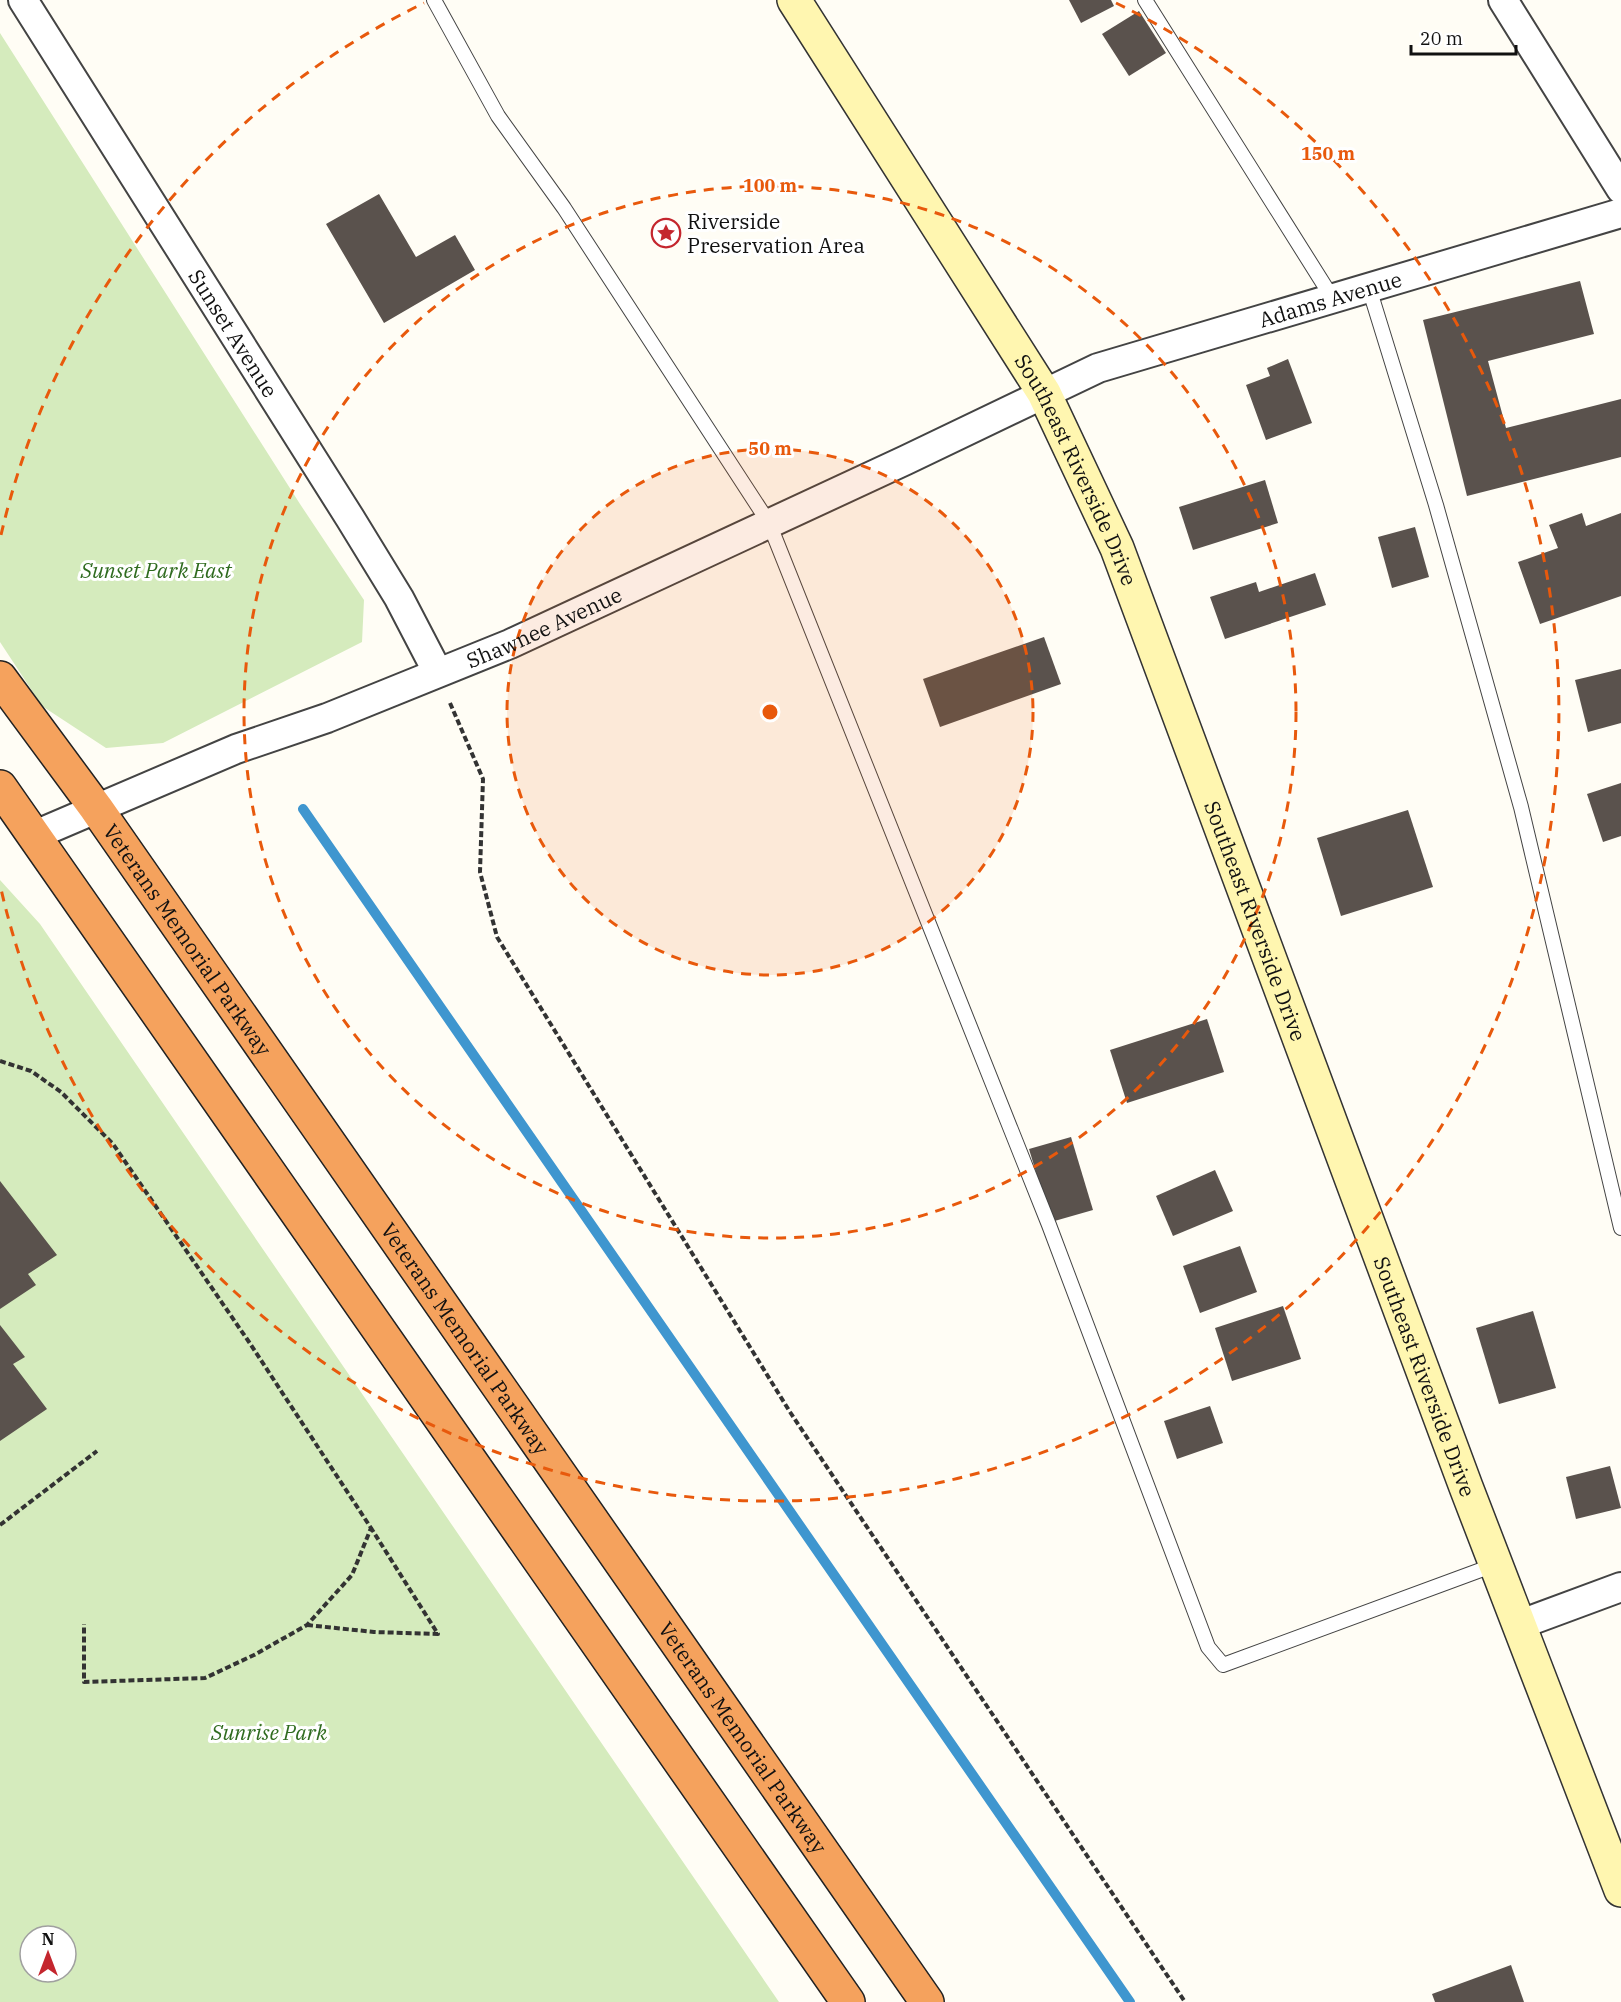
<svg xmlns="http://www.w3.org/2000/svg" width="1621" height="2002" viewBox="0 0 1621 2002" font-family="'IBM Plex Serif',serif">
  <style>
    .green { fill: #d5ebbd; fill-rule: evenodd }
    .lines { fill: none; stroke-linecap: round; stroke-linejoin: round }
    .stream { stroke: #3f96cf; stroke-width: 10 }
    .building { fill: #5a524d }
    .lane-casing { stroke: #444; stroke-width: 16 }
    .street-casing { stroke: #444; stroke-width: 32 }
    .secondary-casing { stroke: #333; stroke-width: 36 }
    .highway-casing { stroke: #222; stroke-width: 36 }
    .path { stroke: #333; stroke-width: 4; stroke-dasharray: 6 3; stroke-linecap: butt }
    .lane { stroke: #fff; stroke-width: 14 }
    .street { stroke: #fff; stroke-width: 28 }
    .secondary { stroke: #fff6b0; stroke-width: 33 }
    .highway { stroke: #f5a25d; stroke-width: 33 }
    .ring { fill: none; stroke: #e8590c; stroke-width: 3; stroke-dasharray: 10 8 }
    .labels { text-anchor: middle; dominant-baseline: central; stroke-width: 6; stroke-linejoin: round; paint-order: stroke }
    .poi-label { font-size: 21px; fill: #111; stroke: #fff; text-anchor: start }
    .street-label { font-size: 21px; fill: #111; stroke: #fff }
    .park-label { font-size: 21px; font-style: italic; fill: #2f6b1f; stroke: #fff }
    .centre { fill: #e8590c; stroke: #fff; stroke-width: 3 }
    .ring-label { font-size: 18px; text-anchor: middle; font-weight: bold; fill: #e8590c; stroke: #fff; stroke-width: 6; stroke-linejoin: round; paint-order: stroke }
  </style>
  <rect width="100%" height="100%" fill="#fffdf5"/>
  <g class="green">
    <path d="M0,33L300,504L364,600L362,642L163,743L106,748L42,706L0,642Z"/>
    <path d="M0,880L40,924L779,2002H0ZM30,1936H66V1972H30Z"/>
  </g>
  <g class="lines">
    <path class="stream" d="M303,809L1130,2002"/>
  </g>
  <g class="building">
    <path d="M1069,0H1111L1114,6L1081,23Z"/>
    <path d="M1139,11L1166,53L1129,76L1102,34Z"/>
    <path d="M379,194L416,257L455,235L475,270L384,323L326,224Z"/>
    <path d="M1580,281L1594,334L1488,361L1506,428L1621,399V457L1467,496L1423,320Z"/>
    <path d="M1288,359L1312,423L1266,440L1246,385L1270,376L1267,368Z"/>
    <path d="M1265,480L1278,523L1193,550L1179,507Z"/>
    <path d="M1582,513L1586,526L1621,513V596L1540,624L1518,562L1558,548L1549,525Z"/>
    <path d="M1415,527L1429,577L1392,588L1378,537Z"/>
    <path d="M1315,573L1326,605L1225,639L1210,597L1256,582L1259,592Z"/>
    <path d="M1044,637L1061,684L940,727L923,679Z"/>
    <path d="M1621,669V723L1588,732L1575,680Z"/>
    <path d="M1621,783V836L1603,842L1587,794Z"/>
    <path d="M1408,810L1433,887L1341,916L1317,838Z"/>
    <path d="M1207,1019L1224,1072L1127,1103L1110,1050Z"/>
    <path d="M1071,1137L1093,1210L1051,1222L1029,1149Z"/>
    <path d="M1215,1170L1233,1211L1173,1236L1156,1196Z"/>
    <path d="M0,1181L57,1255L28,1274L36,1285L0,1309Z"/>
    <path d="M1240,1246L1257,1292L1200,1313L1183,1266Z"/>
    <path d="M1283,1306L1301,1359L1232,1381L1215,1328Z"/>
    <path d="M1533,1311L1556,1388L1499,1404L1476,1328Z"/>
    <path d="M0,1325L25,1357L13,1364L47,1409L0,1441Z"/>
    <path d="M1210,1406L1223,1443L1177,1459L1164,1421Z"/>
    <path d="M1610,1466L1621,1508L1576,1519L1566,1477Z"/>
    <path d="M1511,1965L1524,2002H1435L1432,1994Z"/>
  </g>
  <g class="lines">
    <g class="lane-casing">
      <g id="lane">
        <path d="M434,0L498,116L564,208L769,523L1049,1225L1208,1647L1223,1665L1497,1564"/>
        <path d="M1145,0L1333,299"/>
        <path d="M1369,288L1436,505L1521,807L1621,1228"/>
      </g>
    </g>
    <g class="street-casing">
      <g id="street">
        <path id="s1" d="M23,0L350,518L399,598L437,671"/>
        <path d="M1503,0L1621,189"/>
        <path id="s2" d="M35,835L236,749L327,718L510,644L906,460L1098,368L1621,213"/>
        <path d="M1521,1624L1621,1587"/>
      </g>
    </g>
    <g class="secondary-casing">
      <g id="secondary">
        <path id="s3" d="M794,0L1044,393L1117,548L1466,1487L1621,1890"/>
      </g>
    </g>
    <g class="highway-casing">
      <g id="highway">
        <path id="s4" d="M0,678L96,808L927,2002"/>
        <path d="M0,787L848,2002"/>
      </g>
    </g>
    <g class="path">
      <path d="M450,703L483,779L480,872L497,937L790,1412L1185,2002"/>
      <path d="M0,1061L31,1071L61,1092L113,1144L249,1342L371,1528L352,1575L307,1625L254,1655L205,1678L84,1682V1624"/>
      <path d="M0,1525L97,1451"/>
      <path d="M307,1625L374,1632L438,1634L371,1528"/>
    </g>
    <use href="#lane" class="lane"/>
    <use href="#street" class="street"/>
    <use href="#secondary" class="secondary"/>
    <use href="#highway" class="highway"/>
  </g>
  <circle cx="770" cy="712" r="263" fill="#e8590c" fill-opacity=".12"/>
  <g class="ring">
    <circle cx="770" cy="712" r="263"/>
    <circle cx="770" cy="712" r="526"/>
    <path d="M1 535A789 789 0 0 1 424 3M1116 3A789 789 0 1 1 1 889"/>
  </g>
  <defs>
    <g id="sight-ring" transform="scale(1.5)"><circle r="9.5" fill="#fff" stroke="#c4262e" stroke-width="1.5"/><path d="M0-6L1.8-2.2L6-1.7L2.9 1.2L3.7 5.4L0 3.3L-3.7 5.4L-2.9 1.2L-6-1.7L-1.8-2.2Z" fill="#c4262e"/></g>
  </defs>
  <g fill-rule="evenodd">
    <use href="#sight-ring" x="666" y="233"/>
  </g>
  <g class="labels">
    <g class="poi-label">
      <text x="687" y="221">Riverside<tspan x="687" dy="24">Preservation Area</tspan></text>
    </g>
    <g class="street-label">
      <text stroke="none"><textPath href="#s2" startOffset="1404">Adams Avenue</textPath></text>
      <text stroke="none"><textPath href="#s1" startOffset="394">Sunset Avenue</textPath></text>
      <text stroke="none"><textPath href="#s3" startOffset="549">Southeast Riverside Drive</textPath></text>
      <text stroke="none"><textPath href="#s2" startOffset="550">Shawnee Avenue</textPath></text>
      <text stroke="none"><textPath href="#s3" startOffset="1035">Southeast Riverside Drive</textPath></text>
      <text stroke="none"><textPath href="#s4" startOffset="322">Veterans Memorial Parkway</textPath></text>
      <text stroke="none"><textPath href="#s4" startOffset="808">Veterans Memorial Parkway</textPath></text>
      <text stroke="none"><textPath href="#s3" startOffset="1521">Southeast Riverside Drive</textPath></text>
      <text stroke="none"><textPath href="#s4" startOffset="1294">Veterans Memorial Parkway</textPath></text>
    </g>
    <g class="park-label">
      <text x="156" y="570">Sunset Park East</text>
      <text x="269" y="1732">Sunrise Park</text>
    </g>
  </g>
  <circle cx="770" cy="712" r="9" class="centre"/>
  <g class="ring-label">
    <text x="1328" y="160">150 m</text>
    <text x="770" y="192">100 m</text>
    <text x="770" y="455">50 m</text>
  </g>
  <g transform="translate(48 1954)"><circle r="28" fill="#ffffff" stroke="#a0a0a0" stroke-width="1.5"/>
  <path d="M0-4.5L10 22L0 15L-10 22Z" fill="#c4262e"/>
  <text y="-9" font-size="16" font-weight="bold" text-anchor="middle" fill="#111111">N</text>
  </g>
  <path d="M1411 45v9h105v-9" fill="none" stroke="#111111" stroke-width="3"/>
  <text x="1420" y="45" font-size="18" fill="#111111" stroke="#ffffff" stroke-width="4.5" paint-order="stroke">20 m</text>
</svg>
